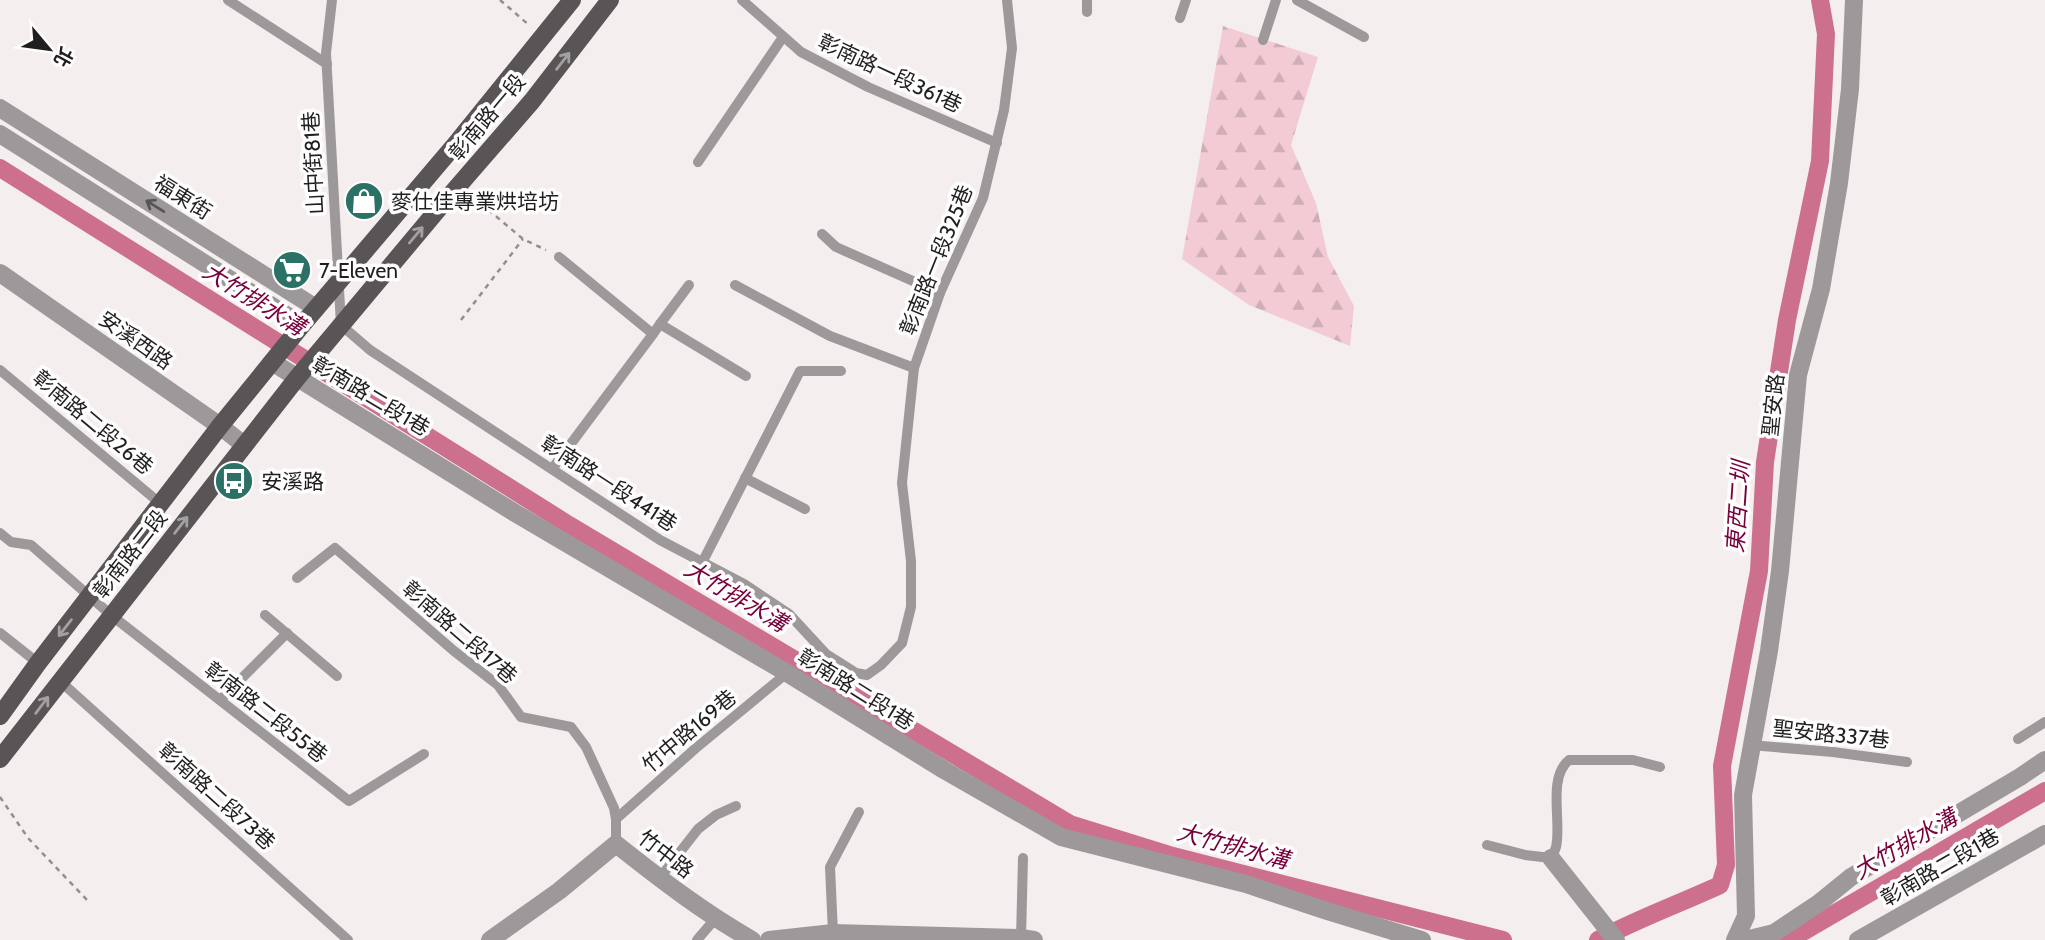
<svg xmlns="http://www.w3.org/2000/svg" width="2045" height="940" viewBox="0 0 2045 940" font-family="Cabin,'Noto Sans TC',sans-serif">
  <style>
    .forest { fill: url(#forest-firs) }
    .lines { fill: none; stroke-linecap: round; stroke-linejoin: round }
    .canal { stroke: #cd708d; stroke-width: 18 }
    .path { stroke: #938f8f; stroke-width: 2.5; stroke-dasharray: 5 5; stroke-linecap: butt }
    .service { stroke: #9d999a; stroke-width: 10 }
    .minor { stroke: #9d999a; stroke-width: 18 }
    .tertiary { stroke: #9d999a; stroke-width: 18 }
    .primary { stroke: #595455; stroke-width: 18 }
    .oneway { stroke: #a3a0a1 }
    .oneway2 { stroke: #585556 }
    .labels { text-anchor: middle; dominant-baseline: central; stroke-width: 7; stroke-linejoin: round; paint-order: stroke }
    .street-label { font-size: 21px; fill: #201e1e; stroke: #fefdfd }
    .poi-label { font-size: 21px; fill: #201e1e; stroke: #fefdfd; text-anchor: start }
    .water-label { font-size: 23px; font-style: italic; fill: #78003b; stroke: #fefdfd }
  </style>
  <defs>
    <pattern id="forest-firs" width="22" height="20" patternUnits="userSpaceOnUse" patternTransform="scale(1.75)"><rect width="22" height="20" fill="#f3cbd5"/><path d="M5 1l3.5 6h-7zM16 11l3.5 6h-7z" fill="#d0aeb6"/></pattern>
  </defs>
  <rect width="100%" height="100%" fill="#f5eeef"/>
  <path class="forest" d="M1223,26L1318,57L1291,145L1316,203L1328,257L1354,306L1350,346L1249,305L1182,259Z"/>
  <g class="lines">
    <g class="canal">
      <path d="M0,168L569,525L1070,824L1173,856L1503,940"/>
      <path d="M1598,940C1637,919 1679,904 1720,885L1726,865L1722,766L1759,571L1765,462L1787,320L1820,161L1826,34L1820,0"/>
      <path d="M1789,940L2045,791"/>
    </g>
    <g class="path">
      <path d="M500,0L529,25"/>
      <path d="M473,197L523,239L546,250"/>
      <path d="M461,320L523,239"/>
      <path d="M0,797L28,838L88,901"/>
    </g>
    <g class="service">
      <path d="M228,0L327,64"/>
      <path d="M332,0L326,53L341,325L370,350L660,540L744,584L789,614L826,654L856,673L867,675L881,665L902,643L911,607V561L902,483L914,368L940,293L983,198L1004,110L1012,48L1007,0"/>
      <path d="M742,0L801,52L868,87L997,143"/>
      <path d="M1297,0L1364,37"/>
      <path d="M1087,12V0"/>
      <path d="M1180,18L1186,0"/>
      <path d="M1263,40L1276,0"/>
      <path d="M698,162L783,37"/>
      <path d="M822,234L836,247L940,293"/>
      <path d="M735,285L830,336L914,368"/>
      <path d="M660,324L689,285"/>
      <path d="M653,334L660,324L746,376"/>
      <path d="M0,370L161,504"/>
      <path d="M552,469L653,334L559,257"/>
      <path d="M745,478L805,509"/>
      <path d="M0,533L11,542L31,545L111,615L349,801L424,754"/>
      <path d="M703,561L800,371H841"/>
      <path d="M297,578L335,548L454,651L498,685L521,717L571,727L586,747L614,808L616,819V844"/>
      <path d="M265,615L337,676"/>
      <path d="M0,633L38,663"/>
      <path d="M60,681L348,940"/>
      <path d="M220,700L287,633"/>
      <path d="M2018,739L2045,722"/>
      <path d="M1750,745L1833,752L1907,762"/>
      <path d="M616,819L696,748L787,673"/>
      <path d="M1487,845L1525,855L1551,858C1553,854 1555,851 1556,847C1562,823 1547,778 1569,760H1633L1660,767"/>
      <path d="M659,879L698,829L716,815L736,806"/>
      <path d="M833,933L830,867L859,812"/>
      <path d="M1021,938L1023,858"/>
      <path d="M697,940L715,919"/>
    </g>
    <g class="minor">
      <path d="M0,108L316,308"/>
      <path d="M0,134L302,325"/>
      <path d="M272,362L515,513L787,673L944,770L1061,837L1246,884L1327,911L1422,940"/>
      <path d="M1551,858L1616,940"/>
      <path d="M490,940L559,891L616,844C660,879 703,912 752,940"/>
      <path d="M769,940L833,933L1021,938L1034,940"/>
      <path d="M1745,940L1774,933L1819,903L1851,877L2020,777L2045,760"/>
      <path d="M1858,940L2045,834"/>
    </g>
    <g class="tertiary">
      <path d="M0,273L220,426L244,445"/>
      <path d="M1735,940L1746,916L1743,795L1769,651L1780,571L1798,375L1821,289L1839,183L1850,89L1854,0"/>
    </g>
    <g class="primary">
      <path d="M0,716L38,663L220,426L302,325L459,140L572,0"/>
      <path d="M0,759L297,378L440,207L532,101L610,0"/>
    </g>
  </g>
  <defs><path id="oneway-shaft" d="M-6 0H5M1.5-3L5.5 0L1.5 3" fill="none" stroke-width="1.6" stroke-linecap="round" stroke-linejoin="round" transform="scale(1.75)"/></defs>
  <g class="oneway">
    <use href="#oneway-shaft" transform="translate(563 61) rotate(-52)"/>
    <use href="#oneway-shaft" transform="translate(416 235) rotate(-50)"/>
    <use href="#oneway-shaft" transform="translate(181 525) rotate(-52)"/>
    <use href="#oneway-shaft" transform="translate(65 628) rotate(128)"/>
    <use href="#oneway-shaft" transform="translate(42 705) rotate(-53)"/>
  </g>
  <use class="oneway2" href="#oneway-shaft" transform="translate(155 206) rotate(-148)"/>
  <defs>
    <g id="shop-disc" transform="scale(2.0125)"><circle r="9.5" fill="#2c7166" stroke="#fefdfd"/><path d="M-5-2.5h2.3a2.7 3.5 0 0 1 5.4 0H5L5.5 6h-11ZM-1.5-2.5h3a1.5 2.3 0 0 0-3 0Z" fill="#fff"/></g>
    <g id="supermarket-disc" transform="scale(2.0125)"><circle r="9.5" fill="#2c7166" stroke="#fefdfd"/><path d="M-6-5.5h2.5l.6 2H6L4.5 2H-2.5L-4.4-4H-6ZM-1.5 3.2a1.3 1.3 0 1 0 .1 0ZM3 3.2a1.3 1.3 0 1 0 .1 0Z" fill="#fff"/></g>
    <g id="bus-disc" transform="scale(2.0125)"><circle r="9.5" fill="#2c7166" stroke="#fefdfd"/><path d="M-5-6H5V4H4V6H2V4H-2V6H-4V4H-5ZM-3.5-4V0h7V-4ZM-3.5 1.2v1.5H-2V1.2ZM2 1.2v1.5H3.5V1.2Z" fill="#fff"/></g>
  </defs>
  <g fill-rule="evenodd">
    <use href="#shop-disc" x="364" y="201"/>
    <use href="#supermarket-disc" x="292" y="270"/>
    <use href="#bus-disc" x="234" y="481"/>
  </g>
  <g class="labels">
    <g class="street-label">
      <text transform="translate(890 73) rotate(25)">彰南路一段361巷</text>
      <text transform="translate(487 117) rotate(-50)">彰南路一段</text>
      <text transform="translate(313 163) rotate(-93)">山中街81巷</text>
      <text transform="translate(183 197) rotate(32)">福東街</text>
      <text transform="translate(936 260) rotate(-68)">彰南路一段325巷</text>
      <text transform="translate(136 340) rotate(35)">安溪西路</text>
      <text transform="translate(371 396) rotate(31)">彰南路二段1巷</text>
      <text transform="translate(1773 405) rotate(-84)">聖安路</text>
      <text transform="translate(93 422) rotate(40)">彰南路二段26巷</text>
      <text transform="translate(609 483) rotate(33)">彰南路一段441巷</text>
      <text transform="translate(130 554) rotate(-52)">彰南路二段</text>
      <text transform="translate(460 632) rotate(41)">彰南路二段17巷</text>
      <text transform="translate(856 689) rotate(32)">彰南路二段1巷</text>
      <text transform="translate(266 712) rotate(38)">彰南路二段55巷</text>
      <text transform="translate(689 731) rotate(-40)">竹中路169巷</text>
      <text transform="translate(1831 734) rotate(6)">聖安路337巷</text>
      <text transform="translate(217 796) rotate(42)">彰南路二段73巷</text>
      <text transform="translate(666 854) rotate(38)">竹中路</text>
      <text transform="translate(1940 867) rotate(-30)">彰南路二段1巷</text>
    </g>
    <g class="poi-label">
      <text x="391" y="201">麥仕佳專業烘培坊</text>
      <text x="319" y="270">7-Eleven</text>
      <text x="261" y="481">安溪路</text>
    </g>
    <g class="water-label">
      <text transform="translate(254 299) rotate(32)">大竹排水溝</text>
      <text transform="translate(1738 507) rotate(-86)">東西二圳</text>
      <text transform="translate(736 596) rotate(31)">大竹排水溝</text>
      <text transform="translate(1905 844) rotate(-30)">大竹排水溝</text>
      <text transform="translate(1233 846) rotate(15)">大竹排水溝</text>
    </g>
  </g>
  <g transform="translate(49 49) rotate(119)" stroke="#fefdfd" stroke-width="5" paint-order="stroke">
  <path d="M0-5L12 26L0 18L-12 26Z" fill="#201e1e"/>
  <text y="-10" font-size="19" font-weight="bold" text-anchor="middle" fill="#201e1e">北</text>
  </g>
</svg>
